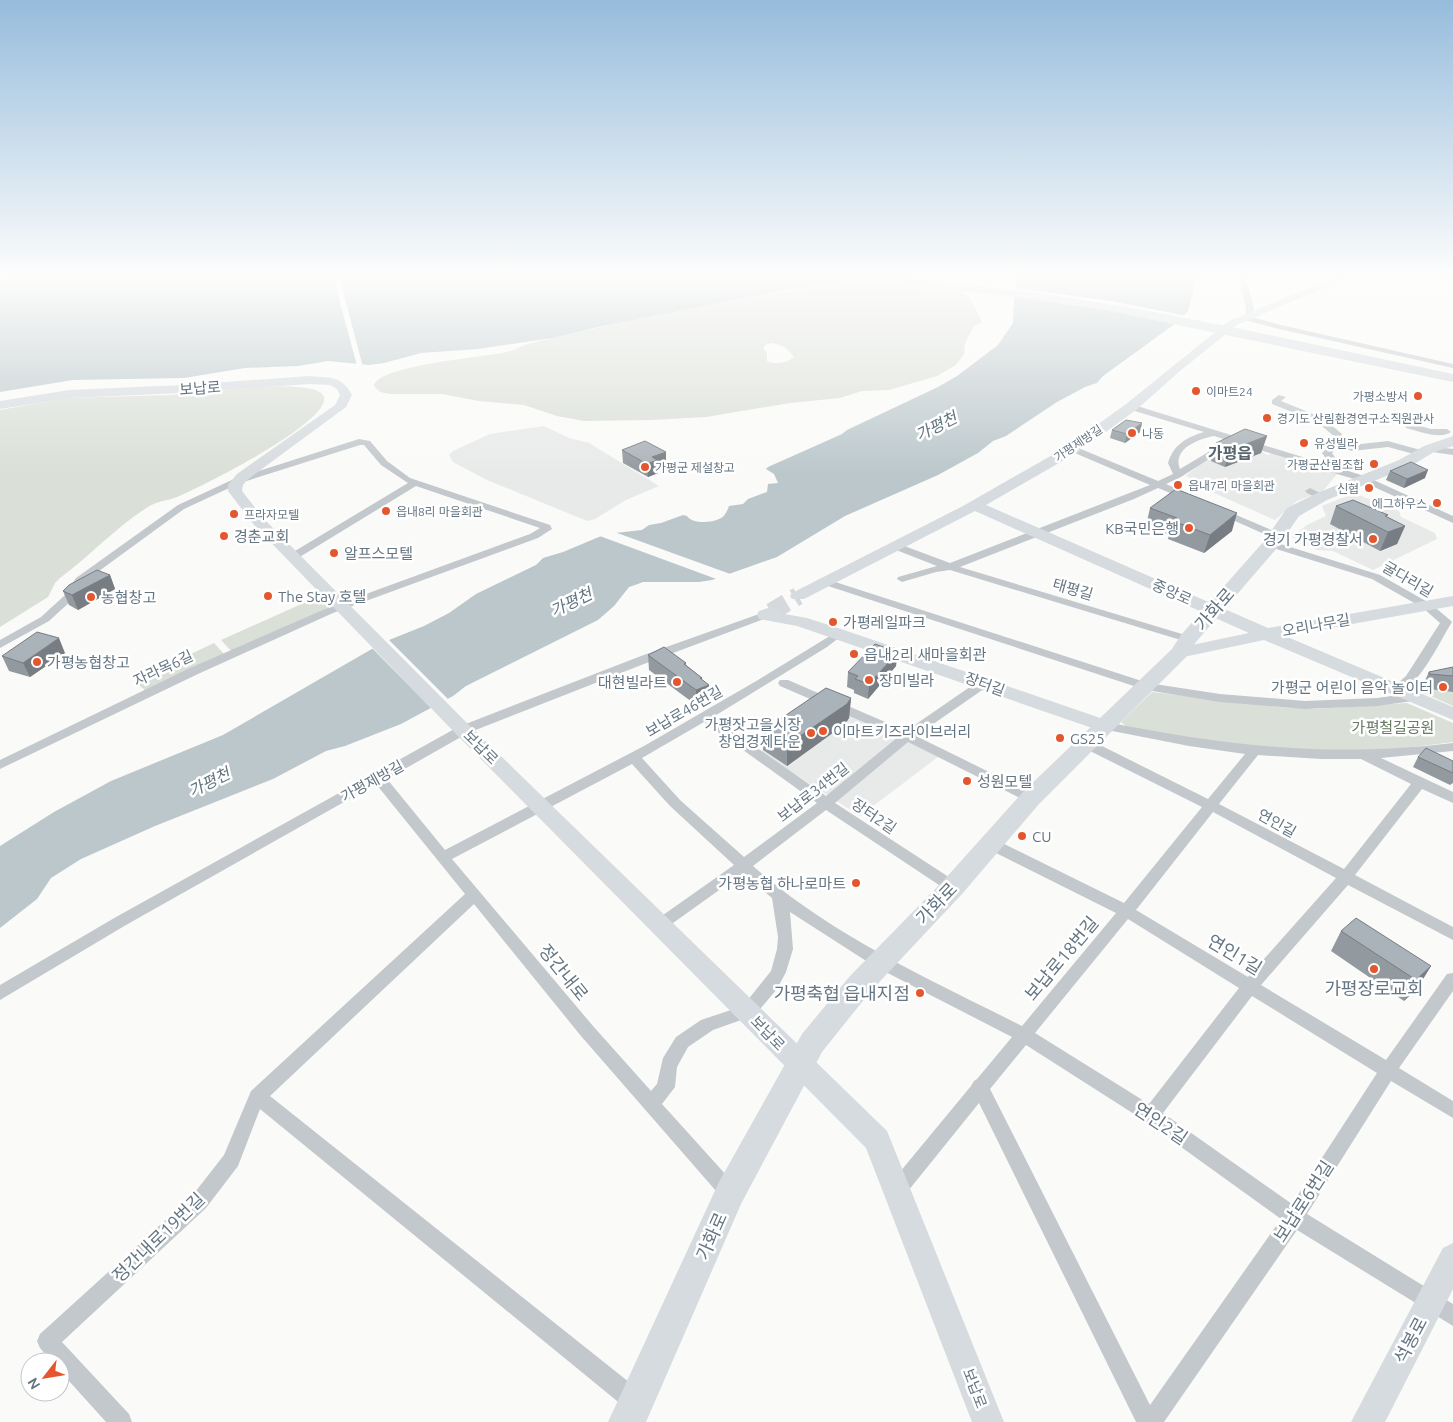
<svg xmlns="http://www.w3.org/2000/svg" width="1453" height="1422" viewBox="0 0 1453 1422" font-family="Ubuntu,'Noto Sans KR',sans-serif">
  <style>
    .built { fill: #e8e9e9 }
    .green { fill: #dadfd7; fill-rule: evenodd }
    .water { fill: #bbc7cb }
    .pier { fill: #fafaf8 }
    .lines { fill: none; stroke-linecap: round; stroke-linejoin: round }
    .secondary-tunnel { stroke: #d5d9db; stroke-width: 18; stroke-dasharray: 18 9; stroke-linecap: butt }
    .street { fill: #c3c8cc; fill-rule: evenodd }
    .secondary { fill: #d6dbdf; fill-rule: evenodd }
    .primary { fill: #d6dbdf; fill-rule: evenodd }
    .wall { fill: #929a9f }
    .shaded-wall { fill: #777d82 }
    .building { fill: #aab3b9; stroke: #777d82 }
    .poi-dot { fill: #e4572e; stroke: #fff; stroke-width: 2 }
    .labels { text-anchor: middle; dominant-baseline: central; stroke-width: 5; stroke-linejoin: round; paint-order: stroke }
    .far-poi-label { font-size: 12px; fill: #657683; stroke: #fff; text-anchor: start }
    .far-street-label { font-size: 12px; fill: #657683; stroke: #fff }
    .street-label { font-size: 15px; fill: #657683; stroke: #fff }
    .poi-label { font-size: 15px; fill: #657683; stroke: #fff; text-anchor: start }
    .park-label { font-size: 15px; fill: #687a64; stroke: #fff }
    .water-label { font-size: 16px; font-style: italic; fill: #60757c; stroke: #fff }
    .far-district-label { font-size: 16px; font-weight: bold; fill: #57646e; stroke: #fff }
    .near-street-label { font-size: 18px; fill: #657683; stroke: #fff }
    .near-poi-label { font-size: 18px; fill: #657683; stroke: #fff }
  </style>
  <rect width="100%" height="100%" fill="#fafaf8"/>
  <g class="built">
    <path d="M544,426L569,438L589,443L659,486L626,500L595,519L587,521L487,480L453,462L449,455L453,451L490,434Z"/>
    <path d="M1243,443L1268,455L1272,453L1337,474L1323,491L1297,501L1275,520L1194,484L1195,480L1186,476L1204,460Z"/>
    <path d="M1354,493L1399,511L1401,517L1435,533L1437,539L1373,570L1333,551L1317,550L1292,537L1307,525L1326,516L1322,506Z"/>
    <path d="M824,704L895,735L938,757L860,816L760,752Z"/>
  </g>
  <g class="green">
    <path d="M851,282H868L960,292L969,296L982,322L974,326L965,343L964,354L956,365L937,376L889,390L862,391L840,398L790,403L706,417L650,420L584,421L557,416L524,405L479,401L442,394H389L380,392L374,386C376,366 482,357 502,353C514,351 521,346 531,343C553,338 575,333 597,328C681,309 766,293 851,282ZM773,343L785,347L794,357C787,363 775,365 767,361V353L763,348L766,344Z"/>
    <path d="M259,387C271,387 320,383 324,397C330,423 199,488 177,497C167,501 157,501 148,507C116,527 90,556 60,578L55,583L48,597L0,627V410L66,398L171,395Z"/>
    <path d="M315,598L326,599L332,606L233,651H231L221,640Z"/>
    <path d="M214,643L224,654L146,691L134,681Z"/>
    <path d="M1453,678V706L1421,692L1416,686Z"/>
    <path d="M1152,692L1280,707L1316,709L1407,703L1453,723V742C1384,752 1302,755 1233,745C1197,740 1162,733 1127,727L1121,722Z"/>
  </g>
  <g class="water">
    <path d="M41,276H869L823,286L792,289L734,300L594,328L553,338L478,349L421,353L384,363L369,365L328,361L298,366L245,368L184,378L73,380L0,392V280Z"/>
    <path d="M1018,276H1197L1188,311L1176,323L1103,376L1097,383L1085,387L1057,402L1006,436L993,441L978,453L938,475L845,516L777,557L712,580L699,582H643L635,585L629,587L614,606L598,620L466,686L453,696L401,724L345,746L326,751L273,779L155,826L81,859L51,878L37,899L0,928V846L54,812L111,781L223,735L384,642L424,626L449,613L476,594L536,565L543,558L563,552L606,534L642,530L649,525L661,523L683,515L687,516C692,524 711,523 719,519C725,517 727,511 729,506L743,504L748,499L767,492L768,484L778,483L774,474L766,469L768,467L842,434L847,430L938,387L957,376L998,345L1013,323L1014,296Z"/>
  </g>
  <g class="pier">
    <path d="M333,276H339L363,367L357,366Z"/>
    <path d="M1014,288L1112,301L1187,316L1179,323L1124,312L1011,295Z"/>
    <path d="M609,530L733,575L719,580L597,535Z"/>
    <path d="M387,638L450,701L433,710L371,647Z"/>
  </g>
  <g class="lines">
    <path class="secondary-tunnel" d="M771,612L798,596"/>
    <g class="street">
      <path d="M1239,276H1245L1254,308L1252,317L1277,324L1453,364V368L1275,328L1245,320L1246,308Z"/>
      <path d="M1438,276L1453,277V281L1439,277Z"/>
      <path d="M1279,395L1286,397L1281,401L1323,418L1342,434V443L1352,445L1388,441L1424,451V455L1421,456L1388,447L1352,451L1338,447L1332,453L1337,460L1333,466L1367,477L1453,516V523L1361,481L1330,472L1323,473L1322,469L1214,436C1198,439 1172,449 1180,469L1225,442H1231L1232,444L1181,477L1166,484L1191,495V499H1185L1158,488L1134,499L960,567L1192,637L1194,639L1192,641H1184L950,570L936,572L902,582L897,579L898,577L937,566L891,548L890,546L891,544H899L950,563L1150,485L1070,451V447H1076L1158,481L1173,474L1168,463C1173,445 1187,437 1204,432L1128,409V405H1134L1325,464L1327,460L1322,453L1335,440V437L1317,422L1272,404V400Z"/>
      <path d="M1409,423L1431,429H1447L1451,432C1440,440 1419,431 1406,428L1405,426Z"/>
      <path d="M359,439L370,441L387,461L410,478L550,525L552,529L538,538L333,613L198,674L0,769V760L190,668L325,609L530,534L540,528L416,486L298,558H290L289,556L290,554L408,483L381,465L364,445H360L240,483L184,509L84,582L72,600L49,621L0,648V640L41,617L64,596L76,578L178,505L234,479Z"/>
      <path d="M1429,446L1453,449V455L1426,451V447Z"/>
      <path d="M1310,488L1324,495L1326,497L1321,500L1307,493L1305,491Z"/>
      <path d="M1220,508L1281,534L1282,536L1277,539L1273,538L1217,513L1215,511Z"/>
      <path d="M1271,541L1380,575L1431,604L1450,620L1452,622C1440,641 1419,687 1397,693L1391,689L1406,676L1440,623L1423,608L1372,579L1267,546L1266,544L1267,542Z"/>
      <path d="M826,579L1148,683L1220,694L1305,701L1377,698L1413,693L1419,697L1413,701L1377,706L1305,709L1220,702L1146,690L822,584L821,582Z"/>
      <path d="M765,612L769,613L771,615L769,617L649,662L468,733L387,779L445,850L644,746L758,680L838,631L844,634L827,647L713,717L826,796L898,737L780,686L778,683L780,680H788L906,731L980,680H988L990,683L988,686L916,736L1036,795L1038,798L1036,801H1026L908,742L835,803L958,883L960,887L958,891L953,893L948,891L826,810L753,866C832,936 929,979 1022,1026L1116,913L986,848L984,844L986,840H996L1124,903L1202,807L1080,746L1079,743L1080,740H1090L1208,799L1245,754L1189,746L1102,729L1098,728L1096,725L1098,722L1102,721C1224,746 1328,758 1453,743V751L1381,758L1453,792V803L1422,789L1355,875L1453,927V940L1348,885L1261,985L1386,1060L1447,974L1453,973V991L1399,1068L1453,1101V1118L1391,1081L1307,1214L1453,1304V1326L1297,1230L1164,1422H1136L979,1103L904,1196L897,1199L890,1196L888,1190L890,1184L971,1086L974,1081L977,1079L1012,1037L874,966L790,912L793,949L786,972L777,989L755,1015L713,1030L688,1047L677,1067L675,1087L662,1104L737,1187L739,1193L737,1199L730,1202L723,1199L581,1036L474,904L270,1096L644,1394L647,1402L644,1410L636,1413L628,1410L260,1109L238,1166L206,1208L62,1342L129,1414L132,1422H106L60,1371V1362H52L40,1348L37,1341L40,1334L192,1196L224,1155L251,1091L465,894L376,784L126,925L0,1000V985L116,917L458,727L641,656ZM704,722L817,803L744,857L680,800L642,758ZM1258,755L1321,759H1361L1411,784L1344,869L1219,804ZM632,764L670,806L734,865L656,920L653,924L656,928L661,930L666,928L743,873L772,898L778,937L777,949L771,971L743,1006L701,1020L676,1037L663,1058L657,1084L651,1091L593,1026L452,859ZM1213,812L1336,878L1248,977L1136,910ZM1128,919L1239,988L1149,1104L1035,1033ZM1252,996L1377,1073L1292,1204L1163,1113ZM1026,1045L1145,1121L1281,1219L1150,1405L990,1089Z"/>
    </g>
    <g class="secondary">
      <path d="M1338,276H1352L1237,325L1180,371L1136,410L1078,452L986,505L1268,628L1453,596V606L1285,636L1453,707V720L1264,640L1179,658L1173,657L1170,653L1173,649L1249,633L975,511L804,599H792L790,596L792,593L963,506L1068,446L1126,404L1229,321Z"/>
      <path d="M309,376C329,378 342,375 352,395L346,407L247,480L243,485L242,491L264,519L470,726L887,1131L1004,1422H972L866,1148L456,734L254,525L228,491V485L237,474L335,405L340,395L337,389L330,385L309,384L182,393L69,398L0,409V401L69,390L182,385Z"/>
      <path d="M771,607L777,608L779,613L807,618L844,630L1109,721L1112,725L1109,729L1102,731L1095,729L832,638L797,626L759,619L757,615L759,611Z"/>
      <path d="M1453,1243V1289L1385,1422H1351L1443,1248Z"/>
    </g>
    <g class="primary">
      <path d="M839,276C888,274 937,281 986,287C1144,304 1298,342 1453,374V382L1105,310L1008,296L845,279Z"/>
      <path d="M1453,436V446L1434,452L1411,466L1327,500L1299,516L1277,548L1196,642L1186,657L1039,804L962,894L870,992L822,1052L741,1204L646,1422H608L719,1182L802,1034L850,976L944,880L1023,792L1172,649L1181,635L1265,540L1287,508L1315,494L1399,460L1424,446Z"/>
    </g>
  </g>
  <g class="wall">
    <path d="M1142,423L1140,432L1125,443L1110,438L1112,430Z"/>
    <path d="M1267,436L1261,453L1225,467L1211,461L1216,443Z"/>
    <path d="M622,450L666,452V465L658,468V473L648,477L623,463Z"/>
    <path d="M1390,471L1425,478L1404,488L1386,480Z"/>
    <path d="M1336,506L1387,517L1405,526L1397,544L1380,551L1330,524Z"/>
    <path d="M1150,508L1232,531L1204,553L1168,539L1169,535L1146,526Z"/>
    <path d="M110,575L115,589L78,610L69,605L63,591Z"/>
    <path d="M65,653L30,677L9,671L2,656Z"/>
    <path d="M648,655L686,663V665L702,678V680L709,700L696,705L649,670Z"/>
    <path d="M896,666L868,699L854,693V690L847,687L848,672Z"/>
    <path d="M1453,667V692L1422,688V687L1429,672Z"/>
    <path d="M851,698L849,718L845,724L787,766L763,750L764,730Z"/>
    <path d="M1418,757L1453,761V783L1450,785L1413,767Z"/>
    <path d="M1341,931L1431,966L1418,987L1404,1001L1331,951Z"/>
  </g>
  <g class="shaded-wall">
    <path d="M1142,423L1140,432L1125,443L1127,434Z"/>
    <path d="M1267,436L1261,453L1225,467L1230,450Z"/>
    <path d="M666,452V465L658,468V473L648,477L647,464L652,457Z"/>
    <path d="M1428,470L1425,478L1404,488L1407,479Z"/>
    <path d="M1237,513L1232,531L1204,553L1210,535Z"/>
    <path d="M1405,526L1397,544L1380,551L1388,532Z"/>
    <path d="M110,575L115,589L78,610L72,595Z"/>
    <path d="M59,638L65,653L30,677L23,663Z"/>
    <path d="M898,652L896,666L868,699L869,684Z"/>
    <path d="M700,678H702V688L709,685V700L696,705V690Z"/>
    <path d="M851,698L849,718L845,724L787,766V745Z"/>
    <path d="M1431,966L1418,987L1404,1001L1416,980Z"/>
  </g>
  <g class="building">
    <path d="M1126,420L1142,423L1127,434L1112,430Z"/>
    <path d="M1245,429L1267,436L1230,450L1216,443Z"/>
    <path d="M645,441L666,452L652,457L657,460L647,464L622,450Z"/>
    <path d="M1411,462L1428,470L1407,479L1390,471Z"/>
    <path d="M1176,489L1237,513L1210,535L1173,521L1177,518L1150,508Z"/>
    <path d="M1353,500L1388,515L1385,516L1405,526L1388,532L1336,506Z"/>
    <path d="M97,570L110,575L72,595L63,591L69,585Z"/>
    <path d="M37,632L59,638L23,663L2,656Z"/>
    <path d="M875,644L898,652L869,684L855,679L858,676L848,672Z"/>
    <path d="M664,647L686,663L684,664L702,678H700L709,685L696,690L648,655Z"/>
    <path d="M1453,667V676L1429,674V672Z"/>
    <path d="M826,688L851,698L847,704L787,745L764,730Z"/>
    <path d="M1426,748L1453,761V773L1418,757Z"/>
    <path d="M1356,918L1431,966L1416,980L1341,931Z"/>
  </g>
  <linearGradient id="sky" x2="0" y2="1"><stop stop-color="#96bcdc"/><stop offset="0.58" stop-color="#fdfdfc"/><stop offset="1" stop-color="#fdfdfc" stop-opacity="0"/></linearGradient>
  <rect width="1453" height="475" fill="url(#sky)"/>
  <g class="poi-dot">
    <circle cx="1196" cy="391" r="5"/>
    <circle cx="1418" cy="396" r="5"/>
    <circle cx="1267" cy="418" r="5"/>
    <circle cx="1132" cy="433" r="5"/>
    <circle cx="1304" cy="443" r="5"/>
    <circle cx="1374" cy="464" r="5"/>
    <circle cx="645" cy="467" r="5"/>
    <circle cx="1178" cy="485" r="5"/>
    <circle cx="1369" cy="488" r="5"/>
    <circle cx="1437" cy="503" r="5"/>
    <circle cx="386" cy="511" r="5"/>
    <circle cx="234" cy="514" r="5"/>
    <circle cx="1189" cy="528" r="5"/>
    <circle cx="224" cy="536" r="5"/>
    <circle cx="1373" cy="539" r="5"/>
    <circle cx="334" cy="553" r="5"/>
    <circle cx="268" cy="596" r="5"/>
    <circle cx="91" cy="597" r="5"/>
    <circle cx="833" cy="622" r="5"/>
    <circle cx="854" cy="654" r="5"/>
    <circle cx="37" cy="662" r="5"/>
    <circle cx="869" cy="680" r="5"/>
    <circle cx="677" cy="682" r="5"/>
    <circle cx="1443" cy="687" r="5"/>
    <circle cx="823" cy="731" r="5"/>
    <circle cx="811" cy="733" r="5"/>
    <circle cx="1060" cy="738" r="5"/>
    <circle cx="967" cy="781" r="5"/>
    <circle cx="1022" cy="836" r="5"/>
    <circle cx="856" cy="883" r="5"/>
    <circle cx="1374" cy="969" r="5"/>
    <circle cx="920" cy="993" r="5"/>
  </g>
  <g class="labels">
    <g class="far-poi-label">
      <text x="1206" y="391">이마트24</text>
      <text x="1408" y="396" text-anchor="end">가평소방서</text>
      <text x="1277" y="418">경기도 산림환경연구소직원관사</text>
      <text x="1142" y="433">나동</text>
      <text x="1314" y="443">유성빌라</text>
      <text x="1364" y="464" text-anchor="end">가평군산림조합</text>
      <text x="655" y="467">가평군 제설창고</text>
      <text x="1188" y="485">읍내7리 마을회관</text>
      <text x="1359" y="488" text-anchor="end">신협</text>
      <text x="1427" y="503" text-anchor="end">에그하우스</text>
      <text x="396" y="511">읍내8리 마을회관</text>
      <text x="244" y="514">프라자모텔</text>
    </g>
    <g class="far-street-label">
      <text transform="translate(1078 443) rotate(-34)">가평제방길</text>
    </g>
    <g class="street-label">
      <text transform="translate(200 388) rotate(-4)">보납로</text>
      <text transform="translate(1408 579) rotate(30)">굴다리길</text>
      <text transform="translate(1073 589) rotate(16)">태평길</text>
      <text transform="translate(1172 592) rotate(24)">중앙로</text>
      <text transform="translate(1316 625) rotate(-10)">오리나무길</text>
      <text transform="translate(163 668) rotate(-25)">자라목6길</text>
      <text transform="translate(985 684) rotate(20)">장터길</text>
      <text transform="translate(684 711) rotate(-30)">보납로46번길</text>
      <text transform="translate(481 747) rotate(45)">보납로</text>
      <text transform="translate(372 781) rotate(-29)">가평제방길</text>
      <text transform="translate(813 792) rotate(-38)">보납로34번길</text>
      <text transform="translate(874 816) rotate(34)">장터2길</text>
      <text transform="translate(1277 823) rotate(29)">연인길</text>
      <text transform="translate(768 1033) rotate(46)">보납로</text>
      <text transform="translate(975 1388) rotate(69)">보납로</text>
    </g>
    <g class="poi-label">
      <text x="1179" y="528" text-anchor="end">KB국민은행</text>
      <text x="234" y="536">경춘교회</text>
      <text x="1363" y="539" text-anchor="end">경기 가평경찰서</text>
      <text x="344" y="553">알프스모텔</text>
      <text x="278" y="596">The Stay 호텔</text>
      <text x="101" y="597">농협창고</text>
      <text x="843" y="622">가평레일파크</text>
      <text x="864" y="654">읍내2리 새마을회관</text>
      <text x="47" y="662">가평농협창고</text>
      <text x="879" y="680">장미빌라</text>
      <text x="667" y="682" text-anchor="end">대현빌라트</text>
      <text x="1433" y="687" text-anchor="end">가평군 어린이 음악 놀이터</text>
      <text x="801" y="724" text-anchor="end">가평잣고을시장<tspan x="801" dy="17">창업경제타운</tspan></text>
      <text x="833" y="731">이마트키즈라이브러리</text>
      <text x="1070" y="738">GS25</text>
      <text x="977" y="781">성원모텔</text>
      <text x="1032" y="836">CU</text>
      <text x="846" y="883" text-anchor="end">가평농협 하나로마트</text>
    </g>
    <g class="park-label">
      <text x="1393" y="727">가평철길공원</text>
    </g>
    <g class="water-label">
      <text transform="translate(936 426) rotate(-27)">가평천</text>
      <text transform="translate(571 602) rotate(-26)">가평천</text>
      <text transform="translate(209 782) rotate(-27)">가평천</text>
    </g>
    <g class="far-district-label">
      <text x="1230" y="453">가평읍</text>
    </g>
    <g class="near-street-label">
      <text transform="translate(1214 609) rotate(-49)">가화로</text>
      <text transform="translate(936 903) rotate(-46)">가화로</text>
      <text transform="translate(1235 954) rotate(31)">연인1길</text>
      <text transform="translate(1061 958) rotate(-50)">보납로18번길</text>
      <text transform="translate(564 972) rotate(51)">정간내로</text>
      <text transform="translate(1161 1123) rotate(34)">연인2길</text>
      <text transform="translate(1303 1201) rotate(-57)">보납로6번길</text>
      <text transform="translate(711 1236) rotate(-66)">가화로</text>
      <text transform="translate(158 1237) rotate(-44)">정간내로19번길</text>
      <text transform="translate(1410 1340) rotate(-62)">석봉로</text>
    </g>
    <g class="near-poi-label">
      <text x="1374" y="988">가평장로교회</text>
      <text x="910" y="993" text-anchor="end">가평축협 읍내지점</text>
    </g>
  </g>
  <g transform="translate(45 1377) rotate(239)"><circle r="24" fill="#ffffff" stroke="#c1c8cd"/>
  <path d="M0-4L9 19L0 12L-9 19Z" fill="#e4572e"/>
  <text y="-8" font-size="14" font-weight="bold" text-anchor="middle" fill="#657683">N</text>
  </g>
</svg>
